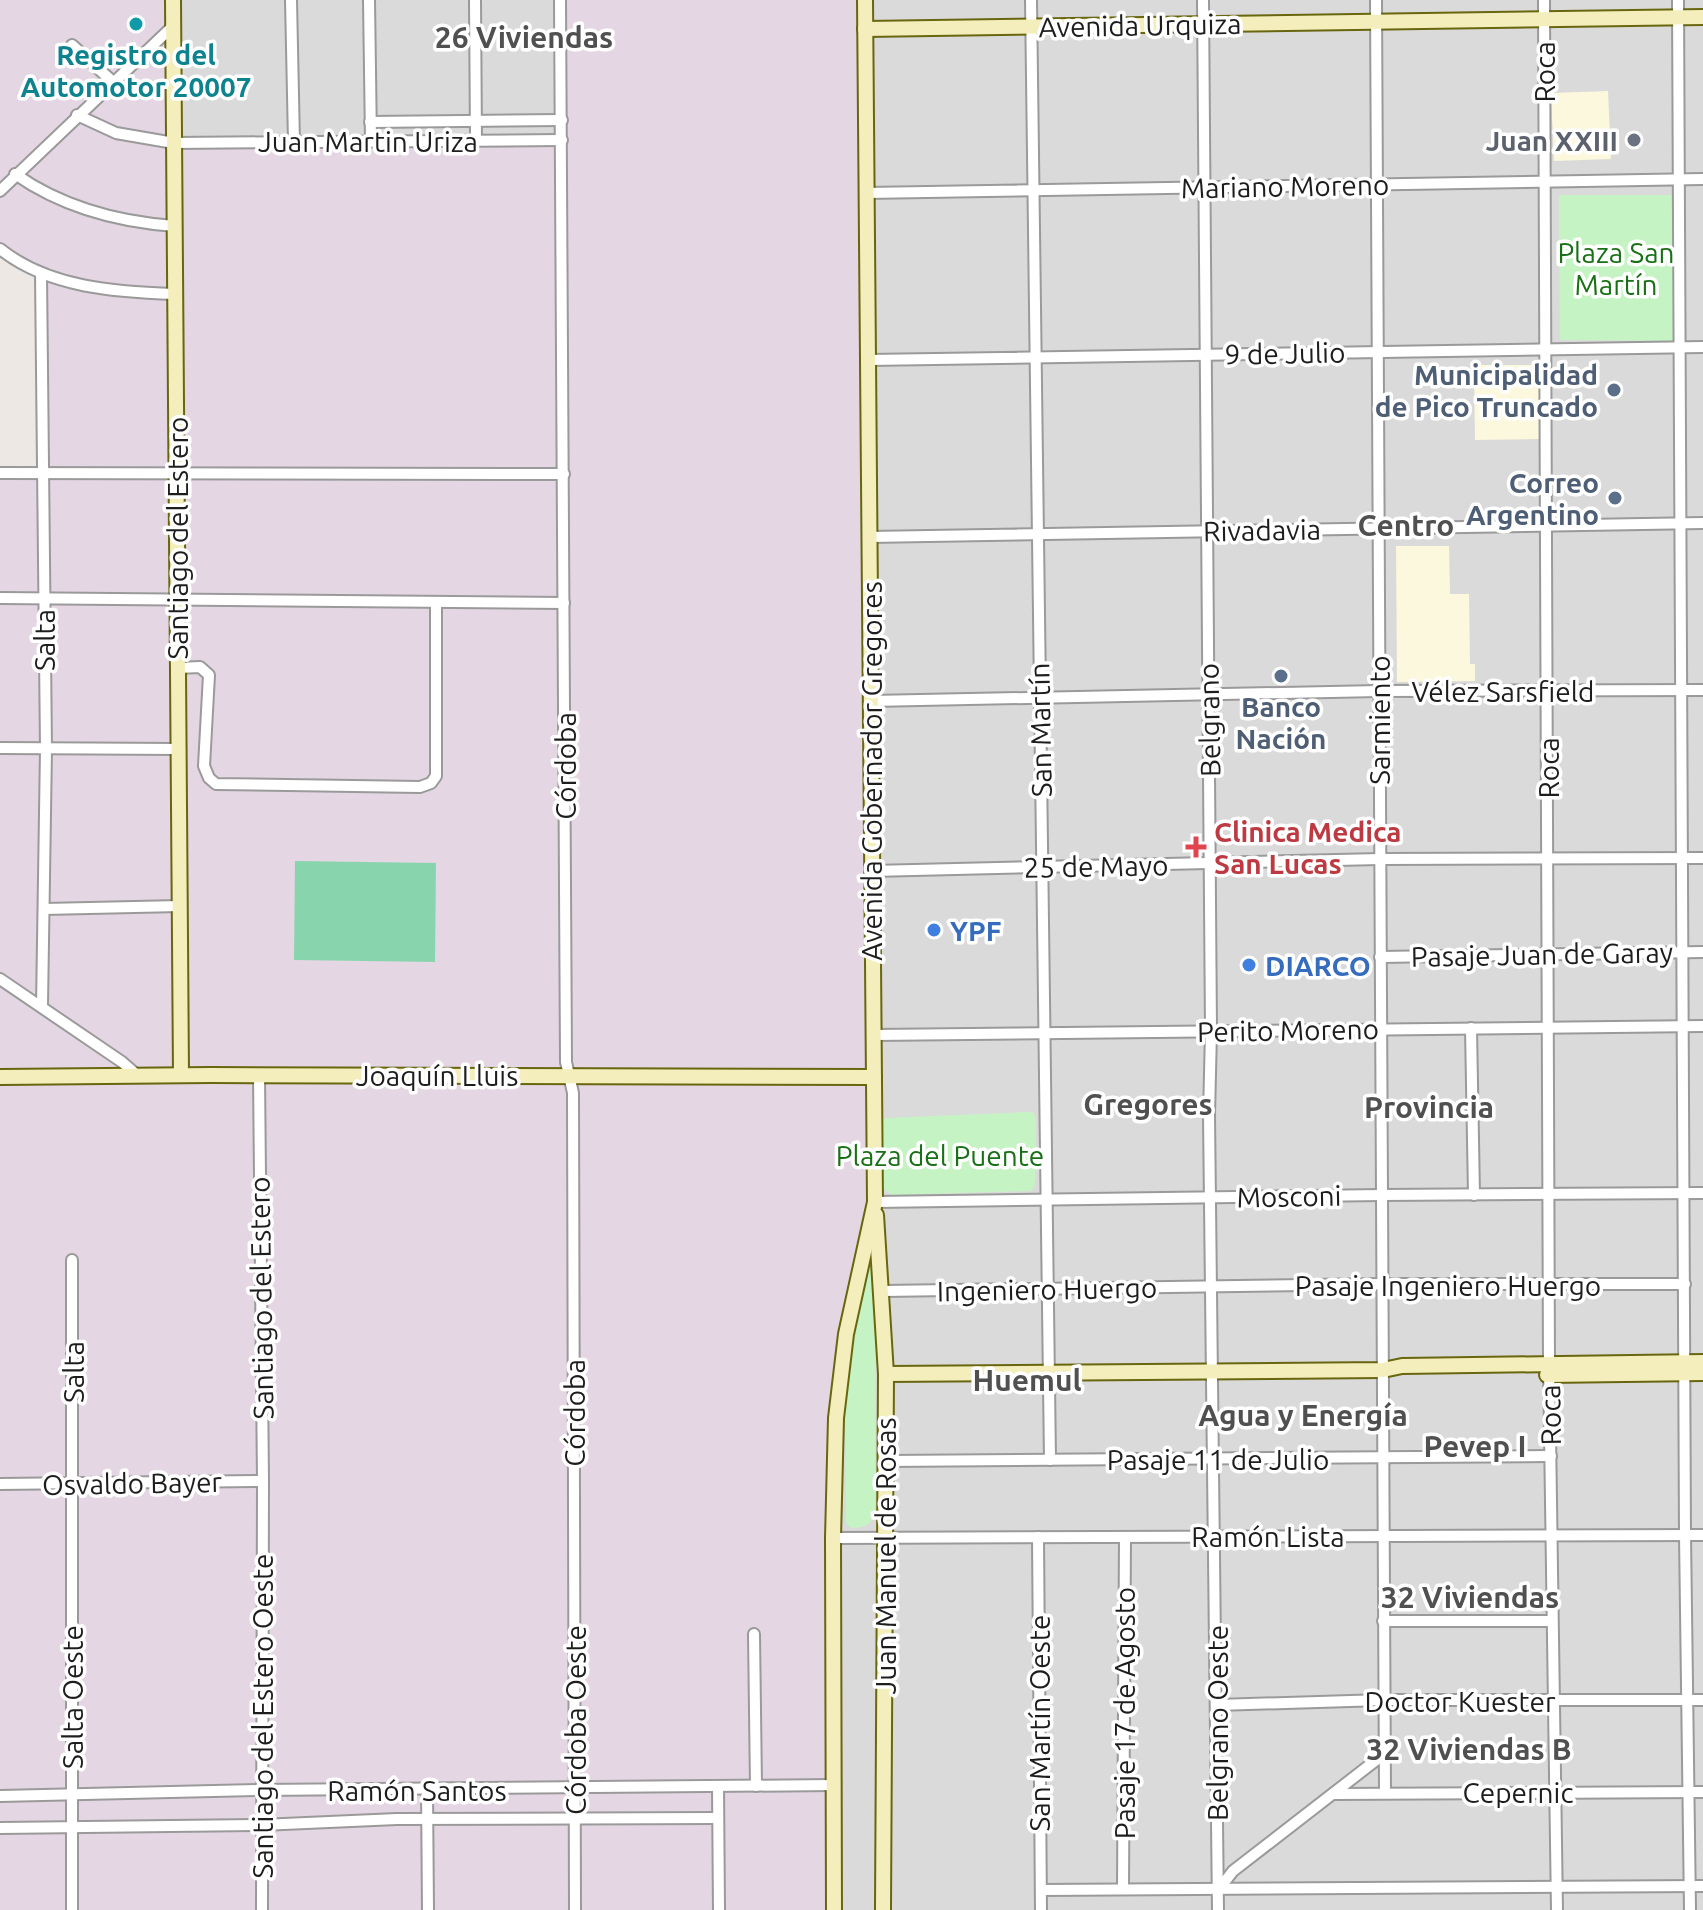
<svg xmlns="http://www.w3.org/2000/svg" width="1703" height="1910" viewBox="0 0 1703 1910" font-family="Ubuntu,sans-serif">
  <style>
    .residential { fill: #dbdada }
    .industrial { fill: #e5d6e4 }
    .education { fill: #fcf8de }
    .park { fill: #c6f3c4 }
    .pitch { fill: #88d5ad }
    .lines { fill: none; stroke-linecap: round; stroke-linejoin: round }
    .street-casing { stroke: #9a9a9a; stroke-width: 14 }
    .secondary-casing { stroke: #68660f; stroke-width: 18 }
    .street { stroke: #fff; stroke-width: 10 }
    .secondary { stroke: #f3eebb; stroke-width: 14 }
    .culture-dot { fill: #0f9aa8; stroke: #fff; stroke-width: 3 }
    .worship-dot { fill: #6b7280; stroke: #fff; stroke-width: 3 }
    .service-dot { fill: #5c6f8a; stroke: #fff; stroke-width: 3 }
    .health-dot { fill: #e0444e; stroke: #fff; stroke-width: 3 }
    .shop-dot { fill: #3f7fe0; stroke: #fff; stroke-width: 3 }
    .labels { text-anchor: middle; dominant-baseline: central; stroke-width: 7; stroke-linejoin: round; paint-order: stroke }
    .street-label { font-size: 28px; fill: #1d1d1d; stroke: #fff }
    .culture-label { font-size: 28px; font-weight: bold; fill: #0d838f; stroke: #fff }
    .worship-label { font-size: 28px; font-weight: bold; fill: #5b616d; stroke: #fff; text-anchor: end }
    .park-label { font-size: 28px; fill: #1a7016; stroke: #fff }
    .service-label { font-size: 28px; font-weight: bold; fill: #4e5e75; stroke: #fff; text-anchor: end }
    .health-label { font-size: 28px; font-weight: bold; fill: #be3a42; stroke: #fff; text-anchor: start }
    .shop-label { font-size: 28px; font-weight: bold; fill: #366cbe; stroke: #fff; text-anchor: start }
    .neighbourhood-label { font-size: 30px; font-weight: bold; fill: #505050; stroke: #fff }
  </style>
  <rect width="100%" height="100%" fill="#ede8e3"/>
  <g class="residential">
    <path d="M173,0H560L562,140L174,143Z"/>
    <path d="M865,0H1703V1910H834Z"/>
  </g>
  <path class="industrial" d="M0,0H173L174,143L561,140L560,0H865L875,1202L841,1376L834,1910H0V473H42L41,274L0,249Z"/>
  <g class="education">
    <path d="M1608,91L1611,159L1554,161L1551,93Z"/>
    <path d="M1474,365H1542L1543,439L1475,440Z"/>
    <path d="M1396,546H1449L1450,594H1469L1470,664H1475V681L1397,682Z"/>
  </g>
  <g class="park">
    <path d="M1559,195H1673V341L1560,340Z"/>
    <path d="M1029,1112L1034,1113L1036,1119L1035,1185L1031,1191L892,1195L882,1188L881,1123L885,1118Z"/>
    <path d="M870,1243L876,1247L875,1512C872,1525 864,1528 851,1528L846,1523L845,1395L849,1352Z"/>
  </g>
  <path class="pitch" d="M295,861L436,863L435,962L294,960Z"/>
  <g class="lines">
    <g class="street-casing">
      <g id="street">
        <path d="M291,0L294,142"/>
        <path d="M369,0L371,141"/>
        <path d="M475,0L476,141"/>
        <path d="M560,0L566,1062L573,1093L575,1910"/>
        <path d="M1031,0L1050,1460"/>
        <path d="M1203,0L1211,1032L1209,1115L1218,1910"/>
        <path d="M1376,0L1385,1793"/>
        <path d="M1544,0L1549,1365L1557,1910"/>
        <path d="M1678,0L1685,1535L1690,1910"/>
        <path d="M72,45L112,81"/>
        <path d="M77,115L116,133L174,143L562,140"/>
        <path d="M370,122L562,120"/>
        <path d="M15,174C62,207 118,222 175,226"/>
        <path d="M0,191L173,26"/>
        <path d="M866,193L1703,179"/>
        <path d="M0,249C49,288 116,292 175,294"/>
        <path d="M41,274L46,749L42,1006"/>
        <path d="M868,360L1703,347"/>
        <path d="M0,473L564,474"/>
        <path d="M869,537L1703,523"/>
        <path d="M0,598L564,603"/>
        <path d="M178,668L200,667L209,675L204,766L209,778L216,784L420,787L431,783L436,776V602"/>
        <path d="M871,701L1379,691L1703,690"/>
        <path d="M0,748L179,749"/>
        <path d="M872,871L1380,859L1703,858"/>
        <path d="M44,909L180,906"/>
        <path d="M1380,957L1703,952"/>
        <path d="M0,979L122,1062L137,1075"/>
        <path d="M1471,1028L1474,1195"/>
        <path d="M874,1035L1703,1026"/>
        <path d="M259,1075L263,1481L262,1910"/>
        <path d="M875,1202L1382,1195L1703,1193"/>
        <path d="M72,1260V1910"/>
        <path d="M883,1291L1382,1284H1685"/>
        <path d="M886,1461L1551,1456"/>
        <path d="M0,1484L263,1481"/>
        <path d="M1038,1537L1041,1910"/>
        <path d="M833,1538L1703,1535"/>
        <path d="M1383,1621H1552"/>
        <path d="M754,1634L756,1786"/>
        <path d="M1217,1705L1383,1700H1703"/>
        <path d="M718,1786L719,1910"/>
        <path d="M427,1790L428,1910"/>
        <path d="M1334,1794L1703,1792"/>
        <path d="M0,1796L261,1790L834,1785"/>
        <path d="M0,1828L261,1825L397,1819L718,1818"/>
        <path d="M1123,1889L1125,1537"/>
        <path d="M1219,1889L1233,1871L1384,1754"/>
        <path d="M1041,1890L1703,1886"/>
      </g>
    </g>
    <g class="secondary-casing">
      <g id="secondary">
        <path d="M173,0L181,1075"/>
        <path d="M865,29L1703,17"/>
        <path d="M0,1077L211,1075L874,1077"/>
        <path d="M876,1215L886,1374L883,1910"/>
        <path d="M886,1374L1383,1370L1402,1366L1703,1362"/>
        <path d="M1547,1375L1703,1373"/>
        <path d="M834,1910L833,1538L836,1418L846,1334L875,1202L865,0"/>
      </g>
    </g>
    <use href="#street" class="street"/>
    <use href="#secondary" class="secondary"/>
  </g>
  <circle class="culture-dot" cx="136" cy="24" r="8"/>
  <circle class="worship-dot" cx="1634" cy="140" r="8"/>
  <g class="service-dot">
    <circle cx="1614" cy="390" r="8"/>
    <circle cx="1615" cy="498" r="8"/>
    <circle cx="1281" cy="676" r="8"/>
  </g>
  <path class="health-dot" d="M1192 835h8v8h8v8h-8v8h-8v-8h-8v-8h8z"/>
  <g class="shop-dot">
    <circle cx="934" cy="930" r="8"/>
    <circle cx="1249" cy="965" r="8"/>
  </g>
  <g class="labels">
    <g class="street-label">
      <text transform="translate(1140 25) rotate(-1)">Avenida Urquiza</text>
      <text transform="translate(1544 72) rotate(-90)">Roca</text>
      <text x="368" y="141">Juan Martin Uriza</text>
      <text transform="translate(1285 186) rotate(-1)">Mariano Moreno</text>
      <text transform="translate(1285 353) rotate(-1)">9 de Julio</text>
      <text transform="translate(1262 530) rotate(-1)">Rivadavia</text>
      <text transform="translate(177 538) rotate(-90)">Santiago del Estero</text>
      <text transform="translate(44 640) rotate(-90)">Salta</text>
      <text x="1503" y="691">Vélez Sarsfield</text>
      <text transform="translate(1209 720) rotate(-91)">Belgrano</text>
      <text transform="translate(1379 720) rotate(-90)">Sarmiento</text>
      <text transform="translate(1040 730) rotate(-91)">San Martín</text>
      <text transform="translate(565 766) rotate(-90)">Córdoba</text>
      <text transform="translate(1548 768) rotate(-90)">Roca</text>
      <text transform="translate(871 771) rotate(-90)">Avenida Gobernador Gregores</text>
      <text transform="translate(1096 866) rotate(-1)">25 de Mayo</text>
      <text transform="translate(1542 954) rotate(-1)">Pasaje Juan de Garay</text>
      <text transform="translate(1288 1030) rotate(-1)">Perito Moreno</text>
      <text x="437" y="1075">Joaquín Lluis</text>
      <text transform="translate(1289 1196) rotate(-1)">Mosconi</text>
      <text x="1448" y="1285">Pasaje Ingeniero Huergo</text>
      <text transform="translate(1047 1289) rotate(-1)">Ingeniero Huergo</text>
      <text transform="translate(261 1298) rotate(-91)">Santiago del Estero</text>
      <text transform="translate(73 1372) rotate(-90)">Salta</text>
      <text transform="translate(574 1413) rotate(-90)">Córdoba</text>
      <text transform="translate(1550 1415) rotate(-91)">Roca</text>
      <text x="1218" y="1459">Pasaje 11 de Julio</text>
      <text transform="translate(132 1483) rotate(-1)">Osvaldo Bayer</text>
      <text x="1268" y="1536">Ramón Lista</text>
      <text transform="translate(885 1556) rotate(-90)">Juan Manuel de Rosas</text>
      <text transform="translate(72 1697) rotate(-90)">Salta Oeste</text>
      <text x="1460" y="1701">Doctor Kuester</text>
      <text transform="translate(1124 1713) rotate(-90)">Pasaje 17 de Agosto</text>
      <text transform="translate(262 1716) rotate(-90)">Santiago del Estero Oeste</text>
      <text transform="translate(575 1720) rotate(-90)">Córdoba Oeste</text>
      <text transform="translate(1039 1723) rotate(-90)">San Martín Oeste</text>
      <text transform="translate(1217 1723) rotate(-90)">Belgrano Oeste</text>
      <text x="417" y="1790">Ramón Santos</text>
      <text x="1518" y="1792">Cepernic</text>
    </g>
    <g class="culture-label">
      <text x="136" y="54">Registro del<tspan x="136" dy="32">Automotor 20007</tspan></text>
    </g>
    <g class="worship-label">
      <text x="1618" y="140">Juan XXIII</text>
    </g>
    <g class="park-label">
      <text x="1616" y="252">Plaza San<tspan x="1616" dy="32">Martín</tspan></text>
      <text x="940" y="1155">Plaza del Puente</text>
    </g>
    <g class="service-label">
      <text x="1598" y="374">Municipalidad<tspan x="1598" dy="32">de Pico Truncado</tspan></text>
      <text x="1599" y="482">Correo<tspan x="1599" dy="32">Argentino</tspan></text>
      <text x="1281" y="706" text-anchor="middle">Banco<tspan x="1281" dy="32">Nación</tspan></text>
    </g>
    <g class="health-label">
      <text x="1214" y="831">Clinica Medica<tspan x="1214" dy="32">San Lucas</tspan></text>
    </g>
    <g class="shop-label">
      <text x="950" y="930">YPF</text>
      <text x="1265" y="965">DIARCO</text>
    </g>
    <g class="neighbourhood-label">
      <text x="524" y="37">26 Viviendas</text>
      <text x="1406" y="525">Centro</text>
      <text x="1148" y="1104">Gregores</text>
      <text x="1429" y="1107">Provincia</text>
      <text x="1027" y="1380">Huemul</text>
      <text x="1303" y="1415">Agua y Energía</text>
      <text x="1475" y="1446">Pevep I</text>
      <text x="1470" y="1597">32 Viviendas</text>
      <text x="1469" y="1749">32 Viviendas B</text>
    </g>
  </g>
</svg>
